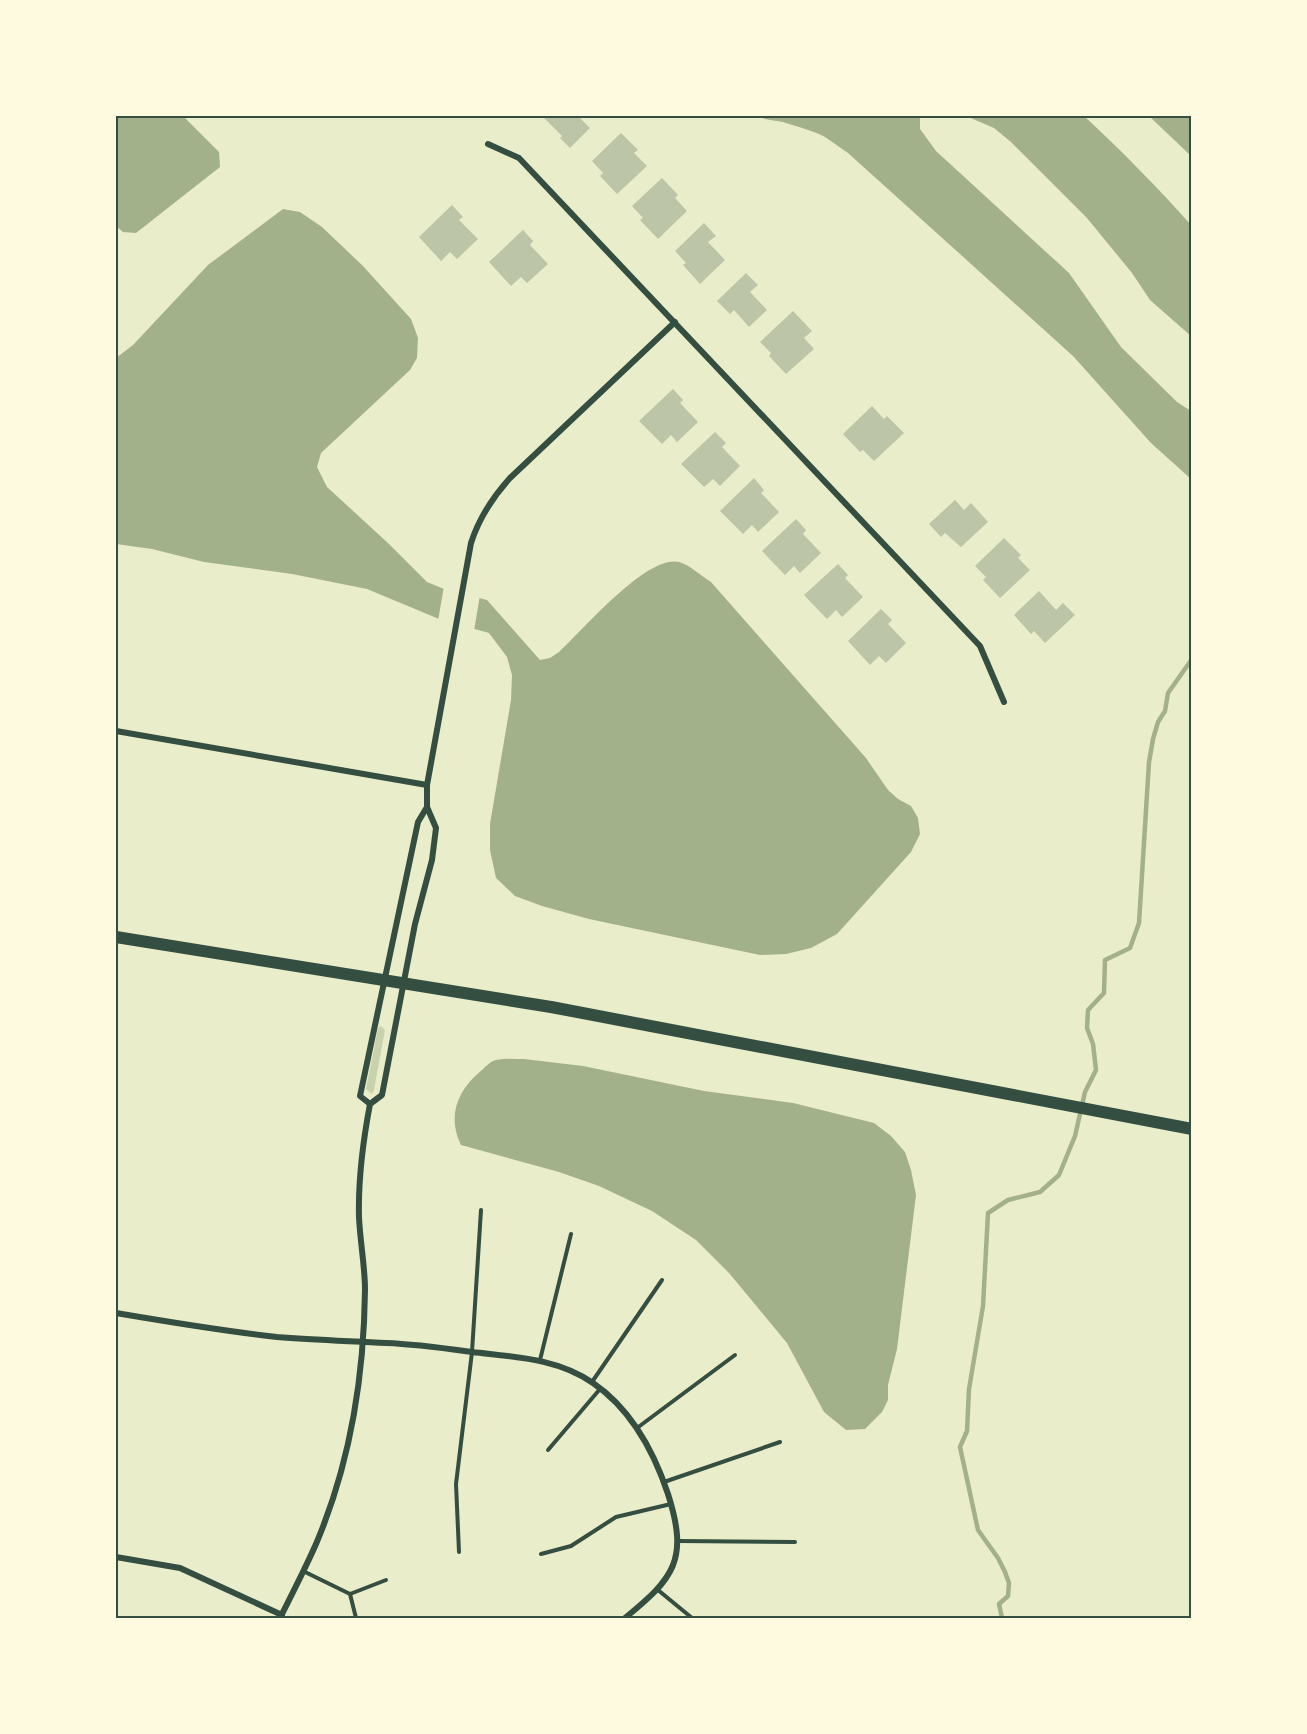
<svg xmlns="http://www.w3.org/2000/svg" width="1307" height="1734" viewBox="0 0 1307 1734" font-family="Rubik,sans-serif">
  <style>
    .green { fill: #cad2ad }
    .water { fill: #a3b18a }
    .pier { fill: #e9edc9 }
    .lines { fill: none; stroke-linecap: round; stroke-linejoin: round }
    .stream { stroke: #a3b18a; stroke-width: 4.5 }
    .building { fill: #bcc5a7 }
    .service { stroke: #344e41; stroke-width: 4 }
    .minor { stroke: #344e41; stroke-width: 6 }
    .primary { stroke: #344e41; stroke-width: 12 }
    .neatline { fill: none; stroke: #344e41; stroke-width: 2 }
  </style>
  <rect width="100%" height="100%" fill="#e9edc9"/>
  <path class="green" d="M381,1026L385,1030L374,1090L372,1094L366,1089L378,1028Z"/>
  <g class="water">
    <path d="M116,116H183L219,152L220,167L136,233L123,232L116,226Z"/>
    <path d="M759,116H920V129L936,151L1069,273L1121,347L1177,402L1191,411V479L1151,443L1073,356L848,153C840,148 833,142 825,137C814,131 798,127 786,123C777,120 765,121 759,116Z"/>
    <path d="M966,116H1084C1122,151 1157,187 1191,225V336L1150,300L1132,273L1087,218L1011,142L994,128Z"/>
    <path d="M1149,116H1191V156L1189,154Z"/>
    <path d="M283,209L300,212L322,227L363,266L411,319L418,338L417,358L410,370L321,453L317,467L327,487L389,544L427,582L444,589L487,600L540,660L550,658L559,652C582,631 647,554 679,562C690,565 701,576 711,582L866,758L888,790L898,799L911,806L918,818L920,834L911,852L837,934L811,948L786,954L760,955L589,919L542,906L515,896L496,878L490,850V824L511,700L512,675L507,657L489,633L439,619L367,589L292,574L204,562L152,549L116,544V358L133,345L208,265Z"/>
    <path d="M524,1059L583,1066L704,1091L793,1103L874,1123L891,1136L905,1152L911,1170L916,1195L897,1349L888,1385V1400L882,1412L865,1429L846,1430L824,1412L787,1343L729,1273L696,1240L652,1211L599,1186L559,1172L461,1145C447,1117 457,1090 481,1071C485,1067 491,1061 496,1060C505,1058 515,1059 524,1059Z"/>
  </g>
  <path class="pier" d="M444,586L480,595L474,631L438,621Z"/>
  <g class="lines">
    <path class="stream" d="M1002,1618L999,1604L1008,1596L1009,1583L1005,1572L998,1558L978,1530L960,1447L967,1431L969,1389L983,1306L988,1213L1008,1200L1040,1192L1059,1175L1075,1136L1085,1092L1096,1070L1093,1044L1087,1028L1088,1010L1104,993L1105,960L1130,948L1139,923L1149,762L1153,739L1158,722L1165,711L1168,693L1192,659"/>
  </g>
  <g class="building">
    <path d="M542,116H578L590,128L570,148L560,138L562,136Z"/>
    <path d="M621,133L638,150L634,153L647,166L617,194L600,176L603,173L592,161Z"/>
    <path d="M662,178L678,195L675,198L687,211L658,239L640,220L643,218L632,206Z"/>
    <path d="M452,205L463,217L459,220L478,239L457,259L450,252L441,261L419,237Z"/>
    <path d="M704,223L716,236L708,242L725,260L700,284L683,265L686,263L675,251Z"/>
    <path d="M523,230L533,241L530,245L548,264L527,283L521,277L511,286L489,262Z"/>
    <path d="M746,273L758,285L750,292L767,310L749,327L734,310L730,314L717,301Z"/>
    <path d="M793,311L812,331L804,338L814,349L786,374L769,356L771,353L760,342Z"/>
    <path d="M673,389L683,400L680,403L698,422L677,442L671,435L662,444L639,421Z"/>
    <path d="M872,406L884,419L887,416L904,433L874,461L863,450L860,452L843,434Z"/>
    <path d="M715,432L726,443L722,447L740,466L720,486L713,479L704,487L681,464Z"/>
    <path d="M754,478L764,490L761,493L779,512L758,532L752,525L743,534L720,511Z"/>
    <path d="M955,500L964,510L971,503L988,522L961,547L945,533L941,537L929,524Z"/>
    <path d="M796,519L806,530L803,534L821,553L800,573L794,566L785,575L762,551Z"/>
    <path d="M1004,538L1021,555L1018,558L1030,570L1000,598L983,580L986,577L975,566Z"/>
    <path d="M838,564L848,575L845,578L863,597L842,617L836,610L827,619L804,595Z"/>
    <path d="M1039,591L1056,610L1063,603L1075,615L1045,643L1034,631L1031,634L1014,615Z"/>
    <path d="M881,609L892,620L888,624L906,643L886,663L879,656L870,665L848,641Z"/>
  </g>
  <g class="lines">
    <g class="service">
      <path d="M540,1360L571,1234"/>
      <path d="M592,1382L662,1280"/>
      <path d="M637,1428L735,1355"/>
      <path d="M548,1450L600,1389"/>
      <path d="M664,1482L780,1442"/>
      <path d="M678,1541L795,1542"/>
      <path d="M459,1552L456,1484L472,1352L481,1210"/>
      <path d="M541,1554L571,1546L616,1517L671,1504"/>
      <path d="M303,1571L350,1594L386,1580"/>
      <path d="M658,1590L692,1618"/>
      <path d="M350,1594L356,1618"/>
    </g>
    <g class="minor">
      <path d="M488,144L519,158L980,646L1004,702"/>
      <path d="M116,731L427,785"/>
      <path d="M370,1104L360,1096L418,822L427,807"/>
      <path d="M116,1313C169,1322 223,1331 277,1337C313,1340 350,1341 386,1343C415,1344 443,1348 472,1352C514,1357 557,1358 593,1383C631,1409 654,1452 668,1494C689,1560 674,1578 625,1618"/>
      <path d="M116,1557L180,1568L282,1615"/>
      <path d="M280,1618C292,1594 305,1569 316,1544C350,1464 364,1377 365,1290C365,1266 360,1241 359,1217C358,1178 363,1141 370,1104L382,1095L415,924L432,860L436,828L427,807V785L471,543C479,518 492,498 510,478L675,322"/>
    </g>
    <path class="primary" d="M116,937L551,1007L1192,1129"/>
  </g>
  <rect width="1307" height="1734" fill="none" stroke="#fefae0" stroke-width="234"/>
  <rect x="117" y="117" width="1073" height="1500" class="neatline"/>
</svg>
